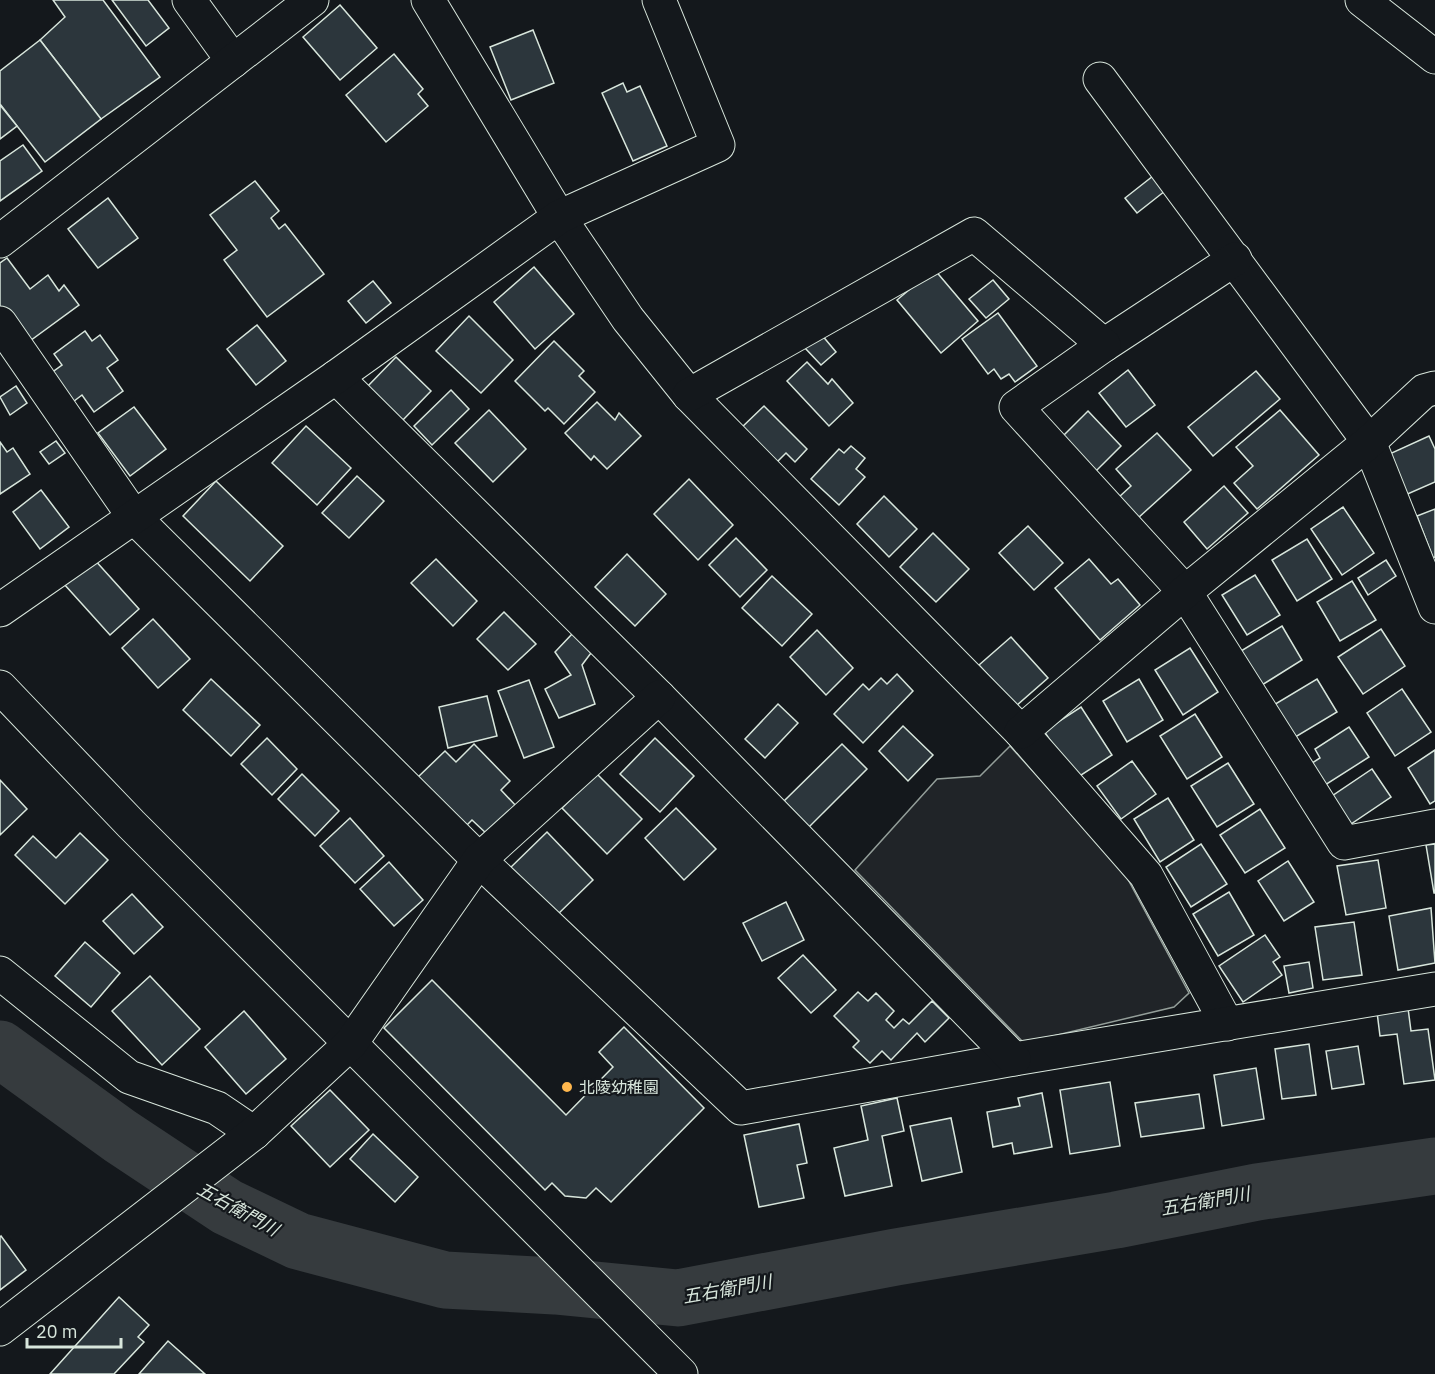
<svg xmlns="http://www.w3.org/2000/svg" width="1435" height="1374" viewBox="0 0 1435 1374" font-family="'IBM Plex Sans','Noto Sans JP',sans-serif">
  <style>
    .green { fill: #202428; stroke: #939e99; stroke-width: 1.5 }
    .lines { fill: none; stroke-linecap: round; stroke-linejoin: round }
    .river { stroke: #363b3e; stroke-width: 57 }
    .building { fill: #2c363c; stroke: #d8e6dc; stroke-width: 1.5 }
    .minor-casing { stroke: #d8e6dc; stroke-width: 35 }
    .highway-casing { stroke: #d8e6dc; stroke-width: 35 }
    .minor { stroke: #14181c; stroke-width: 33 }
    .highway { stroke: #14181c; stroke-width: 33 }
    .poi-dot { fill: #ffb74d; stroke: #14181c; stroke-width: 2 }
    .labels { text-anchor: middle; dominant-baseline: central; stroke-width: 4.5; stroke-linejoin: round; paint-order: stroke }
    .poi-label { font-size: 16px; fill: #d8e6dc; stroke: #14181c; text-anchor: start }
    .water-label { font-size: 18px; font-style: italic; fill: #d8e6dc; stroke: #14181c }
  </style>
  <rect width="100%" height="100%" fill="#14181c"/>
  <path class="green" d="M1010,746L1124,872L1189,993L1174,1007L1024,1043L855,870L937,779L980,776Z"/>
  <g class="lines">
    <path class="river" d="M0,1049L120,1136L227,1207L298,1241L445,1280L555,1286L678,1298L896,1257L1116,1220L1257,1192L1435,1166"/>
  </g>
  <g class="building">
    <path d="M53,0H103L160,77L101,119L40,40L65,17Z"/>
    <path d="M112,0H148L169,28L146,46Z"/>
    <path d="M340,5L377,48L340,80L303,37Z"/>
    <path d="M533,30L554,83L511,100L490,47Z"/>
    <path d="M40,40L101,119L45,162L0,104V71Z"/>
    <path d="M394,54L423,89L418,94L428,106L386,142L346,95Z"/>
    <path d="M623,83L627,92L640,86L667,146L633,161L602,93Z"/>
    <path d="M0,105L17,126L0,139Z"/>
    <path d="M23,145L42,171L0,201V161Z"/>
    <path d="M1153,176L1165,191L1137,213L1125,198Z"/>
    <path d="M255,181L279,211L271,218L279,229L285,224L324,274L267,317L224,260L237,250L210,215Z"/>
    <path d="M108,198L138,238L98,268L68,229Z"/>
    <path d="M7,258L30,289L48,275L59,291L64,285L79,305L23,346L0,315V263Z"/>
    <path d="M534,267L574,314L535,349L494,302Z"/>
    <path d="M934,269L978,321L941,353L897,300Z"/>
    <path d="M993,280L1009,299L986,318L969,299Z"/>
    <path d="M373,281L391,303L366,323L348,301Z"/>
    <path d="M998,313L1037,366L1015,382L1009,374L1001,379L994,369L988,374L962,339Z"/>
    <path d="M469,316L513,360L481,393L436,351Z"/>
    <path d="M257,325L286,361L256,385L227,349Z"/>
    <path d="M85,331L92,341L100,335L118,360L107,368L123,391L94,412L82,395L69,405L47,376L62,365L54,354Z"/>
    <path d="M821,334L836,352L821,365L805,348Z"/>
    <path d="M554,341L584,371L579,376L595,392L564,424L548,408L545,411L515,381Z"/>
    <path d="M396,357L431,391L402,421L367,387Z"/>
    <path d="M807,362L828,384L832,379L853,403L829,426L787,381Z"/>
    <path d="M1128,370L1155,405L1126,427L1099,393Z"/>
    <path d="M1256,371L1280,399L1213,456L1188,427Z"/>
    <path d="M16,386L27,403L10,415L0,397Z"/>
    <path d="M451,390L469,409L432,445L414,426Z"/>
    <path d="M597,402L615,420L619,413L641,436L607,469L594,456L591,460L565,433Z"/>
    <path d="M764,406L807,449L795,462L786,453L774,465L739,430Z"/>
    <path d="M134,407L166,449L130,476L98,433Z"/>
    <path d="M489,410L526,449L493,482L455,443Z"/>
    <path d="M1280,410L1319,455L1257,509L1234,483L1253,466L1236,447Z"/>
    <path d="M1088,411L1121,446L1093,474L1060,439Z"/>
    <path d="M306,426L351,468L317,505L272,463Z"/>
    <path d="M1157,433L1191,470L1138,518L1119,497L1131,486L1116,469Z"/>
    <path d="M1429,436L1435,449V482L1403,496L1385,456Z"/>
    <path d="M56,441L65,453L49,464L40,452Z"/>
    <path d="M0,442L7,452L13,448L30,474L0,494Z"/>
    <path d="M851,446L865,458L856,469L865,477L839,505L811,479L839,449L844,453Z"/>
    <path d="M357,476L384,501L349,538L322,513Z"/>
    <path d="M689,479L733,525L698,560L654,514Z"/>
    <path d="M216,481L283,546L250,581L183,516Z"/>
    <path d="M1224,486L1248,513L1207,549L1184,522Z"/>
    <path d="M41,490L69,527L40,549L13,512Z"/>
    <path d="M884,496L917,529L889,557L857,524Z"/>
    <path d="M1343,507L1374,553L1342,575L1311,529Z"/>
    <path d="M1435,509V557L1433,558L1417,516Z"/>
    <path d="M1028,526L1063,563L1034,590L999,553Z"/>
    <path d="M933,533L969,569L936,602L900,567Z"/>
    <path d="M736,538L767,570L740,597L709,565Z"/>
    <path d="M1307,539L1332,579L1297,601L1272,560Z"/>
    <path d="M627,554L666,594L635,626L595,587Z"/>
    <path d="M93,558L139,609L110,635L64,584Z"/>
    <path d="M436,559L477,601L453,626L411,583Z"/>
    <path d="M1089,559L1111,584L1118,579L1140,605L1100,640L1055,588Z"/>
    <path d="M1386,560L1396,576L1368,595L1358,578Z"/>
    <path d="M1255,575L1280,615L1247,635L1222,595Z"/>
    <path d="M772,576L812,614L782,646L742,608Z"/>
    <path d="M1352,581L1376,620L1340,641L1317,602Z"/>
    <path d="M504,612L536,644L508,670L477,639Z"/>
    <path d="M153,619L190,659L158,688L122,648Z"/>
    <path d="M1282,626L1302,660L1262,685L1241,651Z"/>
    <path d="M1381,629L1405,666L1363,694L1338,657Z"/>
    <path d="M817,630L853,668L826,695L790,657Z"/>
    <path d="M574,632L591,653L582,665L595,704L559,718L545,689L571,675L555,652Z"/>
    <path d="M1011,637L1048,678L1016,706L979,665Z"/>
    <path d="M1190,648L1218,692L1183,715L1155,670Z"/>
    <path d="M897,674L913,691L863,743L834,714L863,684L869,690L881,678L887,684Z"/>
    <path d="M211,679L260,725L231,756L183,710Z"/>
    <path d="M1139,679L1163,720L1127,742L1103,701Z"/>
    <path d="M1317,679L1337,712L1292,739L1272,706Z"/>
    <path d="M529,680L554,747L524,758L498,691Z"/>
    <path d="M1402,689L1431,732L1395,756L1367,713Z"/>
    <path d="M487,696L497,736L448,748L439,707Z"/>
    <path d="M778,704L798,723L765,758L745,739Z"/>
    <path d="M1081,707L1112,755L1075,779L1044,731Z"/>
    <path d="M1195,714L1222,757L1187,779L1160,736Z"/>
    <path d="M903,726L933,755L908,781L879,751Z"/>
    <path d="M1349,727L1369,757L1322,787L1309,765L1320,758L1315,749Z"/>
    <path d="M267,738L297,769L272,795L241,764Z"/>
    <path d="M655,738L694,776L660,812L620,774Z"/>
    <path d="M474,744L510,781L501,790L517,807L488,835L472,820L465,827L417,778L445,751L456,762Z"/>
    <path d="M842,744L867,769L809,827L784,801Z"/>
    <path d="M1435,750V801L1430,804L1408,768Z"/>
    <path d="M1132,761L1156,794L1121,819L1097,786Z"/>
    <path d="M1228,763L1254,804L1217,827L1191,786Z"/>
    <path d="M1372,769L1391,797L1348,826L1329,798Z"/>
    <path d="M302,774L339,811L315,836L278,799Z"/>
    <path d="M597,774L642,819L607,854L562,808Z"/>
    <path d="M0,780L27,809L0,835Z"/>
    <path d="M1168,798L1194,840L1160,862L1134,819Z"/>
    <path d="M676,808L716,849L684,880L645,838Z"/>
    <path d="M1260,809L1285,848L1245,873L1220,835Z"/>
    <path d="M350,818L384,856L355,883L320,846Z"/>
    <path d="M547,832L593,880L555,917L509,869Z"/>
    <path d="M80,833L108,860L65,904L15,855L33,836L56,858Z"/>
    <path d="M1201,844L1227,884L1191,907L1166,867Z"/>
    <path d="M1435,844V893H1434L1426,845Z"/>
    <path d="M1378,860L1386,908L1346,915L1337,866Z"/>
    <path d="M1288,861L1314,902L1284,921L1258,881Z"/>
    <path d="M389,862L423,900L394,926L360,889Z"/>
    <path d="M1229,892L1254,935L1218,956L1193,914Z"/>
    <path d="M132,894L163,927L134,954L103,921Z"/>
    <path d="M786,902L804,940L762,961L743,923Z"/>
    <path d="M1431,908L1435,963L1398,970L1389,916Z"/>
    <path d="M1354,922L1362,975L1323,980L1315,927Z"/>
    <path d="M1265,935L1280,957L1273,962L1282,975L1243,1002L1219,966Z"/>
    <path d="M85,942L120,973L91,1007L55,976Z"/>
    <path d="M803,955L836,990L811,1013L778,978Z"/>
    <path d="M1309,962L1313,988L1289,993L1284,966Z"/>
    <path d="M150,976L200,1029L162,1065L112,1011Z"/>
    <path d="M432,980L566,1115L613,1067L599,1052L624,1027L704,1108L611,1202L596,1188L586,1198L565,1196L552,1183L545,1190L384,1028Z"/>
    <path d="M858,992L868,1001L876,993L894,1011L886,1020L894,1028L903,1019L909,1024L932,1001L949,1018L925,1042L917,1033L891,1060L882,1051L870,1063L853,1047L859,1041L834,1016Z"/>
    <path d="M1408,1008L1411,1031L1428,1029L1435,1080L1404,1084L1397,1034L1380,1036L1377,1012Z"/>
    <path d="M244,1011L286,1059L246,1094L205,1047Z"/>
    <path d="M1309,1044L1316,1095L1282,1099L1275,1049Z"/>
    <path d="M1358,1046L1364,1084L1332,1089L1326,1051Z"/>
    <path d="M1256,1068L1264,1119L1222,1126L1214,1075Z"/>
    <path d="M1110,1082L1120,1146L1070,1154L1060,1090Z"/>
    <path d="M330,1090L369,1130L330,1167L291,1126Z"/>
    <path d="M1042,1093L1052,1147L1014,1154L1012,1143L993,1147L987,1112L1020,1106L1018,1098Z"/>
    <path d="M1199,1094L1204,1128L1141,1137L1135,1103Z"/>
    <path d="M897,1098L904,1131L882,1136L892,1186L845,1196L834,1148L868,1140L861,1106Z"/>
    <path d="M951,1118L962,1172L922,1181L910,1126Z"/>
    <path d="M799,1124L807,1163L797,1165L804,1198L759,1207L744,1135Z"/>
    <path d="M373,1134L418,1177L395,1202L350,1159Z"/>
    <path d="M1,1236L26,1270L0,1290V1237Z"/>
    <path d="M119,1297L149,1325L138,1337L144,1342L114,1374H50Z"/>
    <path d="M168,1341L205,1374H139Z"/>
  </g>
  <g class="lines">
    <g class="minor-casing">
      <g id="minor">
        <path d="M189,0L233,61"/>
        <path d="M428,0L559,217L628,319L689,395L1021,732L1146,875L1227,1024"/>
        <path d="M1100,79L1369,442L1435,607"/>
        <path d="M0,241L312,0"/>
        <path d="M0,323L134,517L479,860L741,1108L1014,1059L1435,989"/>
        <path d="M1104,345L1235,259"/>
        <path d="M336,377L659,697L1014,1059"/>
        <path d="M689,395L974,234L1104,345L1016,407L1185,592L1344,843L1435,826"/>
        <path d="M0,610L336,377L559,217L718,145L659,0"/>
        <path d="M0,687L131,824L681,1374"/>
        <path d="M1021,732L1185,592L1369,442L1424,391L1435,388"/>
        <path d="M0,973L129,1077L217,1108L254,1133"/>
        <path d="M0,1329L254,1133L351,1043L479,860L659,697"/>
      </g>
    </g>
    <g class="highway-casing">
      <path id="highway" d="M1362,0L1435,57"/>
    </g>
    <use href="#minor" class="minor"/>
    <use href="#highway" class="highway"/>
  </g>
  <circle class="poi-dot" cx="567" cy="1087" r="6"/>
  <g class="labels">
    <g class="poi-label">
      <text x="579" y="1087">北陵幼稚園</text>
    </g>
    <g class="water-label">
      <text transform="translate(1205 1201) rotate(-10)">五右衛門川</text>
      <text transform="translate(238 1209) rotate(29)">五右衛門川</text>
      <text transform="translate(727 1289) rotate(-10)">五右衛門川</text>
    </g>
  </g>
  <path d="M27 1338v9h94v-9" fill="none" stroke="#d8e6dc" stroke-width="3"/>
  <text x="36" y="1338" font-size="18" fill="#d8e6dc" stroke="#14181c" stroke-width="4.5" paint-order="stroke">20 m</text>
</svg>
